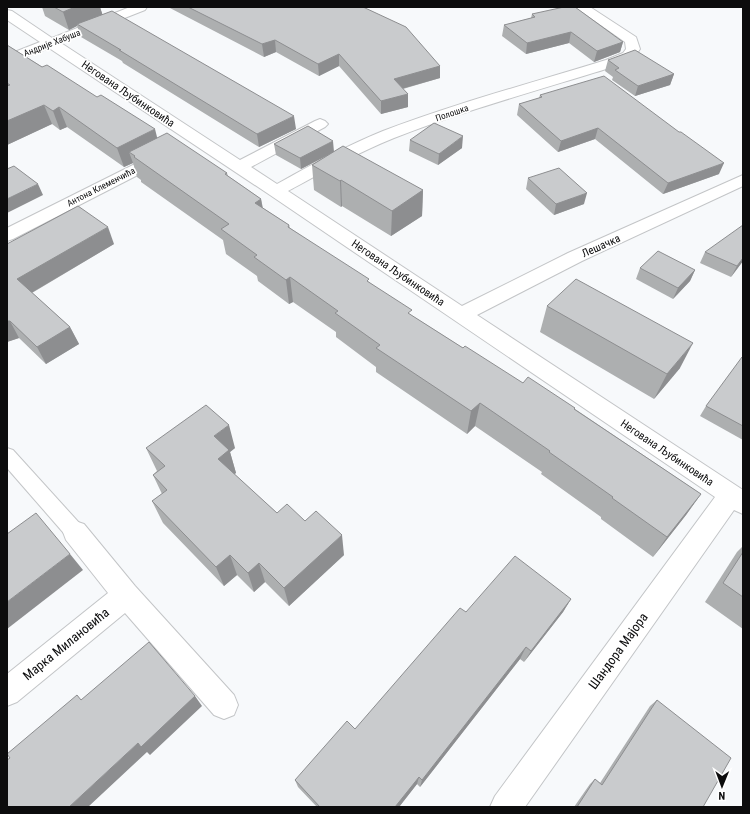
<svg xmlns="http://www.w3.org/2000/svg" width="750" height="814" viewBox="0 0 750 814" font-family="'Roboto Condensed',sans-serif">
  <style>
    .lines { fill: none; stroke-linecap: round; stroke-linejoin: round }
    .lane-casing { stroke: #c3c5c7; stroke-width: 2 }
    .street-casing { stroke: #c3c5c7; stroke-width: 2 }
    .lane { fill: #fff; fill-rule: evenodd }
    .street { fill: #fff; fill-rule: evenodd }
    .wall { fill: #adafb0 }
    .shaded-wall { fill: #8d8e90 }
    .building { fill: #c9cbcd; stroke: #8d8e90 }
    .labels { text-anchor: middle; dominant-baseline: central; stroke-width: 3.5; stroke-linejoin: round; paint-order: stroke }
    .far-street-label { font-size: 9px; fill: #0c0c0d; stroke: #fff }
    .street-label { font-size: 11px; fill: #0c0c0d; stroke: #fff }
    .near-street-label { font-size: 13px; fill: #0c0c0d; stroke: #fff }
  </style>
  <rect width="100%" height="100%" fill="#f7f9fb"/>
  <g class="lines">
    <g class="lane-casing">
      <path id="lane" d="M7,448L13,450L82,526L85,532L82,538L75,541L68,538L7,468Z"/>
    </g>
    <g class="street-casing">
      <g id="street">
        <path d="M130,7H147L145,10L61,43L240,160L315,121L320,119L325,121L328,124L325,127L251,167L277,184C311,165 346,146 383,131C456,103 532,83 606,60L623,53L626,49L625,42L575,7H590L636,37L640,49L633,59L616,66C542,89 466,110 394,138C357,153 323,172 288,191L462,306L568,253L743,175V186L582,261L477,315L743,490V514L734,510L525,807H490L495,796L715,497L270,195L49,48L7,64V55L40,42L7,20V10L12,11L52,38Z"/>
        <path d="M161,152L167,154L169,157L167,160L13,239L7,241V228L155,154Z"/>
        <path d="M75,521L84,524L135,586L234,695L238,705L234,715L224,719L214,715L125,613L17,702L7,706V674L108,593L66,540L63,532L66,524Z"/>
      </g>
    </g>
    <use href="#lane" class="lane"/>
    <use href="#street" class="street"/>
  </g>
  <g class="wall">
    <path d="M42,7H100L102,14L296,129L259,147L123,63L122,61L81,37L77,26L69,30L45,16Z"/>
    <path d="M168,7H363L440,66V78L403,89L408,107L381,114L339,66L319,76L276,52L264,57Z"/>
    <path d="M532,14L623,42L620,52L594,62L569,43L526,54L502,36L504,25L531,18Z"/>
    <path d="M7,45L157,138L227,173L228,176L261,199L263,208L289,225L290,228L369,282L411,315L463,348L523,383L575,408V409L701,494L686,515L653,557L601,519V517L541,474L542,472L475,426L467,434L376,372V367L336,337V332L293,302L289,304L258,281L257,276L226,254L223,240L141,182V180L137,177L133,163L124,167L67,127L60,130L52,124L7,145Z"/>
    <path d="M608,60L674,74L670,85L635,96L612,80L613,77L605,71Z"/>
    <path d="M540,95L719,174L663,194L595,139L558,152L517,115L519,104L539,98Z"/>
    <path d="M410,140L462,148L438,165L409,151Z"/>
    <path d="M274,144L334,151L423,190L422,216L391,236L342,206L341,207L314,190L312,165L326,156L301,169L276,155Z"/>
    <path d="M528,178L584,204L554,215L526,189Z"/>
    <path d="M7,244H114L32,293L70,327L79,344L46,364L19,338L7,342Z"/>
    <path d="M705,252L743,261L731,277L700,263Z"/>
    <path d="M640,268L695,270L690,281L673,299L636,279Z"/>
    <path d="M547,306L680,368L654,399L540,332Z"/>
    <path d="M743,358V440L700,416L706,406Z"/>
    <path d="M146,448H235L230,452L236,473L234,474L277,513L344,555L289,606L265,582L254,592L237,575L224,586L163,523L152,501L162,494L153,475L157,471Z"/>
    <path d="M743,546V629L705,602L737,552Z"/>
    <path d="M571,599L563,612L524,662L520,659L420,787L417,784L399,807H317L298,787L295,780L355,729L466,612Z"/>
    <path d="M657,700L703,807H574L590,784L595,779L600,783L650,706Z"/>
  </g>
  <g class="shaded-wall">
    <path d="M75,7H100L103,16L77,24V26L69,30L63,12Z"/>
    <path d="M571,32L569,43L526,54L527,43Z"/>
    <path d="M275,40L276,52L264,57L262,44Z"/>
    <path d="M623,42L620,52L594,62L597,51Z"/>
    <path d="M339,54V66L319,76L318,64Z"/>
    <path d="M440,66V78L394,91V79Z"/>
    <path d="M674,74L670,85L635,96L638,86Z"/>
    <path d="M408,94V107L381,114V101Z"/>
    <path d="M44,105L52,124L7,145V121Z"/>
    <path d="M59,107L67,127L60,130L53,111Z"/>
    <path d="M294,116L296,129L259,147L257,134Z"/>
    <path d="M598,128L595,139L558,152L561,141Z"/>
    <path d="M155,129L160,149L129,152L133,163L124,167L117,148Z"/>
    <path d="M463,136L462,148L438,165L439,154Z"/>
    <path d="M333,141L334,152L301,169L300,158Z"/>
    <path d="M724,163L719,174L663,194L668,183Z"/>
    <path d="M341,180L342,206L341,207L340,181Z"/>
    <path d="M38,184L43,195L7,213V199Z"/>
    <path d="M423,190L422,216L391,236L392,211Z"/>
    <path d="M587,193L584,204L554,215L556,204Z"/>
    <path d="M261,199L265,224L255,203Z"/>
    <path d="M108,227L114,244L26,296L17,279Z"/>
    <path d="M743,258V261L731,277L737,266Z"/>
    <path d="M695,270L690,281L673,299L678,288Z"/>
    <path d="M290,277L293,302L289,304L286,280Z"/>
    <path d="M7,321H10L19,338L7,342Z"/>
    <path d="M70,327L79,344L46,364L37,347Z"/>
    <path d="M693,343L680,368L654,399L667,374Z"/>
    <path d="M480,403L475,426L467,434L471,411Z"/>
    <path d="M229,425L235,448L230,452L236,473L225,481L218,459L214,436Z"/>
    <path d="M701,494L686,515L653,557L667,537Z"/>
    <path d="M342,535L344,555L289,606L284,588Z"/>
    <path d="M70,554L83,570L7,629V602Z"/>
    <path d="M230,555L237,575L224,586L216,567Z"/>
    <path d="M259,563L265,582L254,592L248,573Z"/>
    <path d="M571,599L563,612L524,662L531,651Z"/>
    <path d="M526,647L520,659L420,787L422,780Z"/>
    <path d="M195,696L202,706L150,755L147,752L88,807H69L138,743Z"/>
    <path d="M419,777L417,784L399,807H395Z"/>
  </g>
  <g class="building">
    <path d="M54,7H75L63,12Z"/>
    <path d="M188,7H363L406,27L440,66L394,79L408,94L381,101L339,54L318,64L275,40L262,44Z"/>
    <path d="M564,7H575L623,42L597,51L571,32L527,43L504,25L535,17L532,14Z"/>
    <path d="M112,11L294,116L257,134L119,50H121L77,24Z"/>
    <path d="M7,45L42,67L47,65L97,97L101,95L155,129L117,148L59,107L53,111L44,105L7,121V86L10,85L7,83Z"/>
    <path d="M635,50L674,74L638,86L615,70L619,68L608,60Z"/>
    <path d="M604,76L679,132H681L724,163L668,183L598,128L561,141L519,104L542,97L540,95Z"/>
    <path d="M434,123L463,136L439,154L410,140Z"/>
    <path d="M308,126L333,141L300,158L274,144Z"/>
    <path d="M167,133L227,173L225,174L261,199L255,203L289,225L288,227L369,279L367,281L412,310L408,313L463,348L465,346L523,383L528,377L575,408L574,409L701,494L667,537L612,498L613,497L549,452L550,451L480,403L471,411L376,348L380,345L335,313L338,311L290,277L286,280L254,257L257,255L221,229L229,224L134,157L135,156L129,152Z"/>
    <path d="M343,146L423,190L392,211L341,180L340,181L312,165Z"/>
    <path d="M14,166L38,184L7,199V169Z"/>
    <path d="M559,168L587,193L556,204L528,178Z"/>
    <path d="M78,206L108,227L17,279L70,327L37,347L10,321H7V244Z"/>
    <path d="M743,225V258L737,266L705,252Z"/>
    <path d="M658,251L695,270L678,288L640,268Z"/>
    <path d="M576,279L693,343L667,374L547,306Z"/>
    <path d="M742,357L743,358V426L706,406Z"/>
    <path d="M206,405L229,425L214,436L229,450L218,459L277,513L287,504L305,521L316,511L342,535L284,588L259,563L248,573L230,555L216,567L152,501L167,490L153,475L165,466L146,448Z"/>
    <path d="M36,513L70,554L7,602V534Z"/>
    <path d="M743,552V597L723,583Z"/>
    <path d="M515,556L571,599L531,651L526,647L422,780L419,777L395,807H320L295,780L347,721L355,729L460,608L466,612Z"/>
    <path d="M149,642L195,696L141,747L138,743L69,807H7V760L10,758L7,754L77,695L81,700Z"/>
    <path d="M657,700L731,758L703,807H577L595,779L602,785Z"/>
  </g>
  <g class="labels">
    <g class="far-street-label">
      <text transform="translate(52 43) rotate(-21)">Андрије Хабуша</text>
      <text transform="translate(452 113) rotate(-19)">Полошка</text>
      <text transform="translate(101 187) rotate(-27)">Антона Клеменчића</text>
    </g>
    <g class="street-label">
      <text transform="translate(128 94) rotate(34)">Негована Љубинковића</text>
      <text transform="translate(601 246) rotate(-24)">Лешачка</text>
      <text transform="translate(398 273) rotate(34)">Негована Љубинковића</text>
      <text transform="translate(667 453) rotate(34)">Негована Љубинковића</text>
    </g>
    <g class="near-street-label">
      <text transform="translate(66 644) rotate(-39)">Марка Милановића</text>
      <text transform="translate(618 651) rotate(-54)">Шандора Мајора</text>
    </g>
  </g>
  <rect width="750" height="814" fill="none" stroke="#0c0c0d" stroke-width="16"/>
  <g transform="translate(722 786) rotate(181)" stroke="#ffffff" stroke-width="3" paint-order="stroke">
  <path d="M0-3L7 15L0 10L-7 15Z" fill="#0c0c0d"/>
  <text y="-6" font-size="11" font-weight="bold" text-anchor="middle" fill="#0c0c0d">N</text>
  </g>
</svg>
